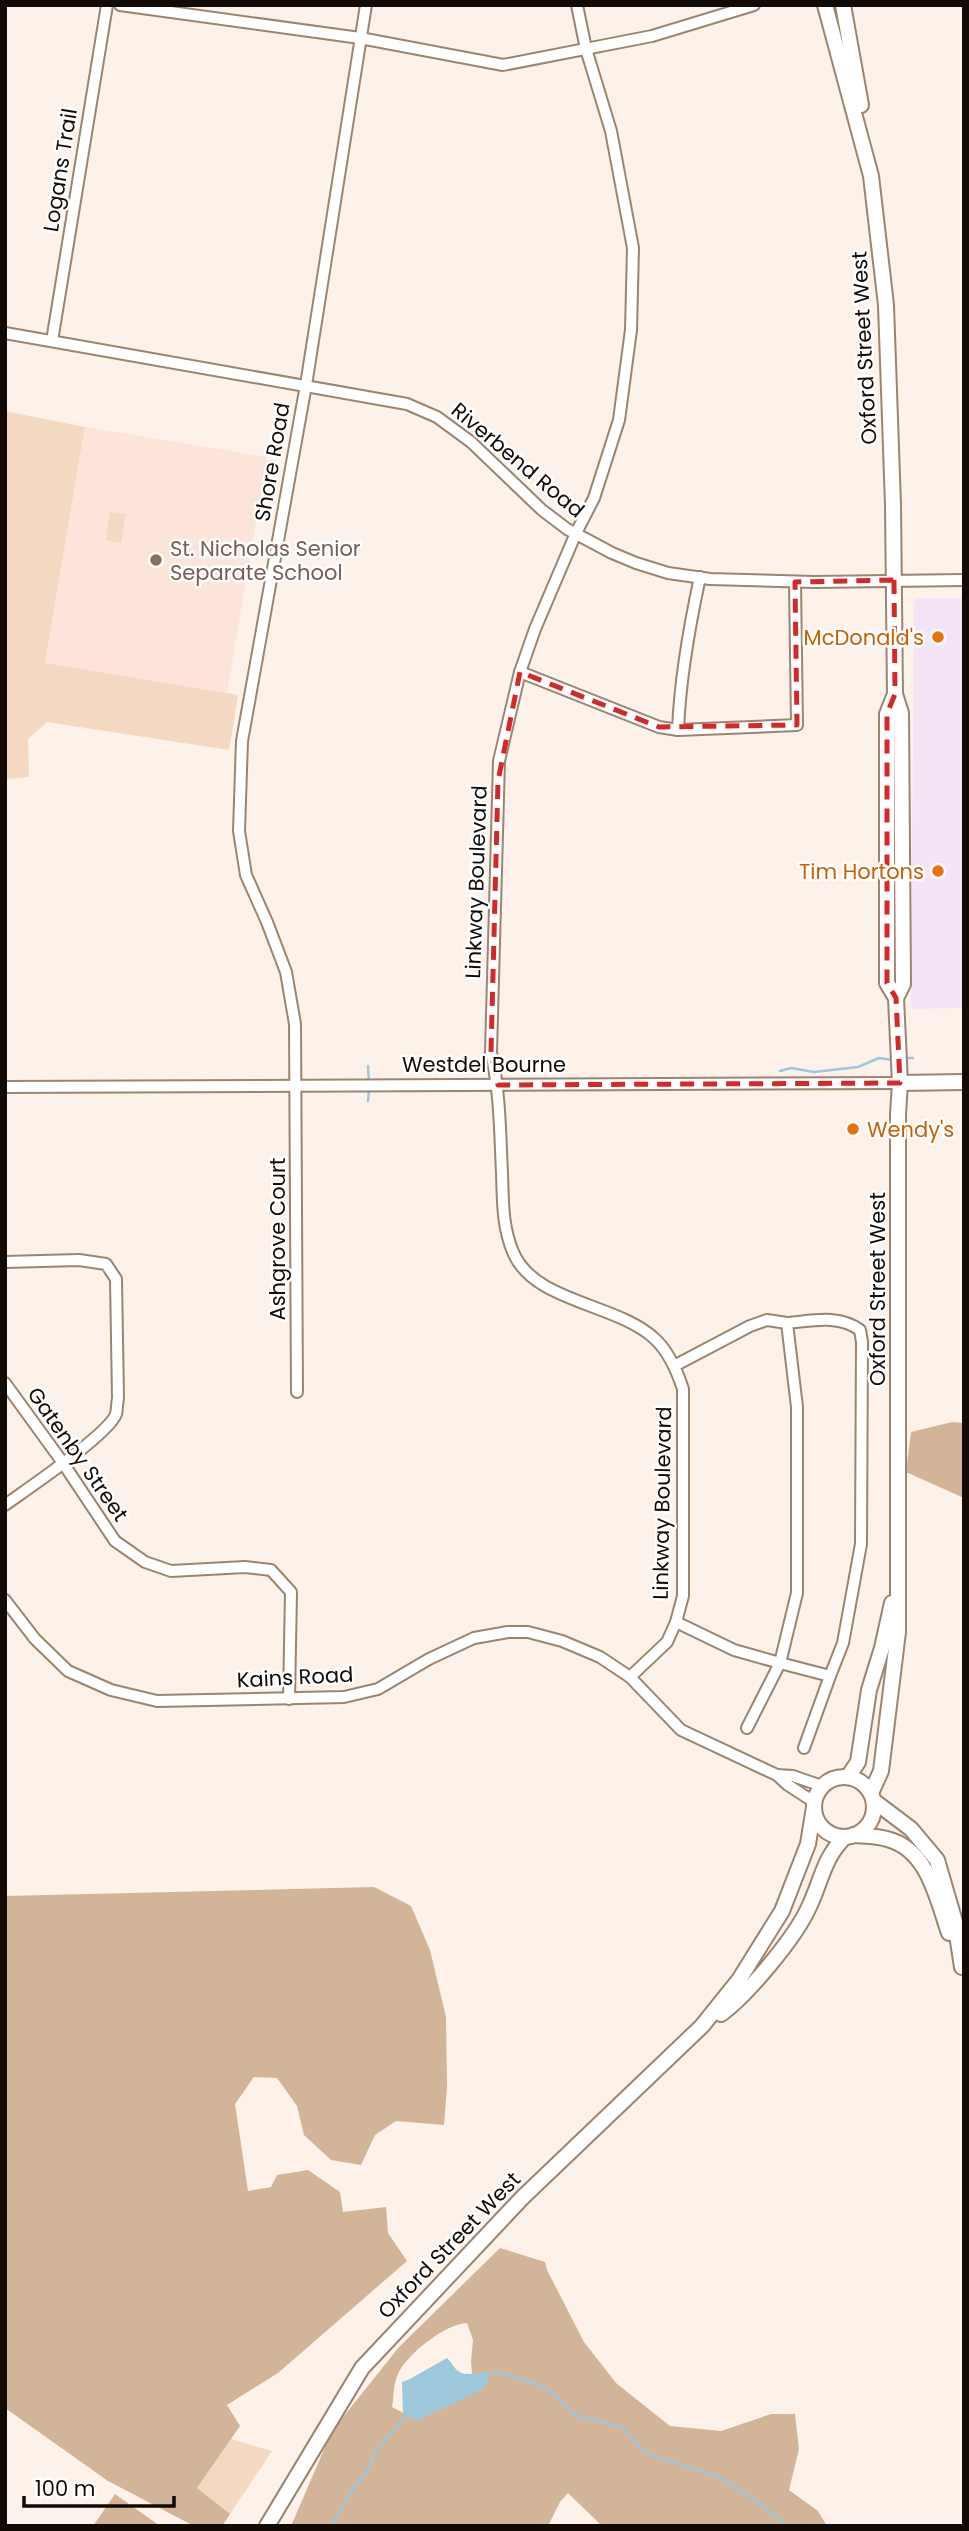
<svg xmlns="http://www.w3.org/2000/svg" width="969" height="2531" viewBox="0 0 969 2531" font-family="Poppins,sans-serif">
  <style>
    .commercial { fill: #f3e4f6 }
    .education { fill: #fde4db }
    .green { fill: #f3d9c2 }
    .forest { fill: #d2b498; fill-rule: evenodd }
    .water { fill: #9dc7da }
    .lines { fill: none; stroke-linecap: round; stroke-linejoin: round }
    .stream { stroke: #9dc7da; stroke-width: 2.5 }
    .minor-casing { stroke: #9b8571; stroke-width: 14 }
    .major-casing { stroke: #9b8571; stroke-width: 18 }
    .minor { stroke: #fff; stroke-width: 10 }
    .major { stroke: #fff; stroke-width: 14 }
    .marked { fill: none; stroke: #d62828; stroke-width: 5; stroke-dasharray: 14 9; stroke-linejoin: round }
    .education-dot { fill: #8d6e63; stroke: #fff; stroke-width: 2.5 }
    .food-dot { fill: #e8710a; stroke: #fff; stroke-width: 2.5 }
    .labels { text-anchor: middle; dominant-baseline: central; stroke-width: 5; stroke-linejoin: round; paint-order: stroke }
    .street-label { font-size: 21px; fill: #120a04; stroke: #fff }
    .education-label { font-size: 21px; fill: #785e54; stroke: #fff; text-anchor: start }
    .food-label { font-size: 21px; fill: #c56008; stroke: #fff; text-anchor: end }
  </style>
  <rect width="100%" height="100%" fill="#fcf2e9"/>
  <path class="commercial" d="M914,598H964V1008L911,1009Z"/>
  <path class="education" d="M85,427L267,457L227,693L45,663Z"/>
  <g class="green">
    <path d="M5,411L85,427L45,663L238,695L229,750L47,722L28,739L29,777L5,779Z"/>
    <path d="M110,512L126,514L121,543L106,540Z"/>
    <path d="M231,2439L272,2451L222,2526L184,2507Z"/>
  </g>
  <g class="forest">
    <path d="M952,1422L964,1423V1498L906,1472L911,1432Z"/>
    <path d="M374,1887L411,1906L430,1950L446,2017L447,2086L444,2125L396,2121L375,2135L361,2165L331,2160L304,2135L297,2106L277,2078L254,2077L235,2104L248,2191L271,2187L277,2175L308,2170L340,2192L343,2212L386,2207L388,2233L407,2261L278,2373L227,2405L240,2426L197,2488L230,2514L222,2526H194L108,2481L5,2408V1896Z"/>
    <path d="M500,2248L545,2262L547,2270L584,2342L616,2383L670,2426L721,2431L771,2414H795L799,2449L789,2490L818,2511L827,2526H602L568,2493L560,2502L548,2526H291L332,2431L399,2347ZM467,2323L473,2340L471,2362L473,2384C459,2403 437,2412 415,2419L392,2407C394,2397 393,2384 398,2374C407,2354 445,2324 467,2323Z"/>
    <path d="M115,2494L160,2526H93Z"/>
  </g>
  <path class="water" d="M447,2358C451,2362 454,2368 458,2371C466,2377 479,2372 488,2373V2381L481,2390L418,2420L403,2415L402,2382L410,2379Z"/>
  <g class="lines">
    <g class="stream">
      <path d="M903,1058H913"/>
      <path d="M368,1066L369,1084"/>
      <path d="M780,1071L791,1068L814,1072L858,1067L879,1058L893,1060"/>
      <path d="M368,1101L369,1090"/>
      <path d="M488,2373H499L533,2383L550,2391L574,2415L622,2427L640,2447L653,2456L719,2477L754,2499L787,2526"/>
      <path d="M331,2526L350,2493L366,2473L376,2451L406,2416"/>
    </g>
    <g class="minor-casing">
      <g id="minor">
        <path d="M120,5L360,38L503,65L652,36L754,5"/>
        <path d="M577,5L586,49L611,131L633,248L631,330L619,420L594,498L576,533L535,629L520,672L499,761L491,1052C500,1092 500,1132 502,1173C503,1200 502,1226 513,1252C534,1303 617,1303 655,1339C669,1352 677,1371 683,1389V1596L676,1622L667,1642L630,1677"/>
        <path d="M5,333L407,404L437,417L471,442L542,510L567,529L612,553L636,563L668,573L710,579L814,582L964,580"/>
        <path d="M52,341L107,5"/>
        <path d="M700,577C689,628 680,678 678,730L797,725L795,582"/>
        <path d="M520,672L659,727L678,730"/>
        <path d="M5,1087L900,1083"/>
        <path d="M5,1262L79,1260L106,1264L116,1279L118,1398C117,1403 117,1410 116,1414C109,1434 26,1490 5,1505"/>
        <path d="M674,1366L750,1326L767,1320L787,1323"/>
        <path d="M5,1383L63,1463L115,1541L145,1562L171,1571L245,1567L271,1570L291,1592L289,1699"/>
        <path d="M297,1392L295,1024L286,972L267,922L246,875L239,831L242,741L306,385L366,5"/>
        <path d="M5,1600L35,1639L68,1671L111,1690L157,1701L344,1697L378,1689L429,1659L474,1638L508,1632H528L562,1641L600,1657L630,1677L681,1730L777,1775L793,1776L822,1786"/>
        <path d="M676,1622L734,1650L780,1663L747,1728"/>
        <path d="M804,1748L830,1676L780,1663L797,1593V1407L787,1323C812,1321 838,1314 860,1330L862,1342L861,1544L843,1643L830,1676"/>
        <path d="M777,1775L788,1785L814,1802"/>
      </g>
    </g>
    <g class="major-casing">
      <g id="major">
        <path d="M825,5L871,176L886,305L893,505L895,694L901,713L903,984L896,998"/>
        <path d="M843,5L861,105"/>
        <path d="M900,1083L964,1082"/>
        <circle cx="844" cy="1807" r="30"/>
        <path d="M848,1777L858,1762L869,1690L882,1648L892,1603"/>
        <path d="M871,1793L881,1771L898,1632V1114L900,1083L896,998L887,983V714L895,694"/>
        <path d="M874,1801L911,1829L937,1860L955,1922L962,1967"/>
        <path d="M854,1835C865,1836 877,1836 887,1839C928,1849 937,1899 949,1933"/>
        <path d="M721,2014C747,1995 794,1939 808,1909C821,1883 823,1858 845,1837"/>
        <path d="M267,2526L362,2368L522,2198L702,2026L739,1980L782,1911L808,1844L814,1807"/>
      </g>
    </g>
    <use href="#minor" class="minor"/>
    <use href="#major" class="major"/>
  </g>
  <path class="marked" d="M894,580L895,694L887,714V983L896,998L900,1083L498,1085L491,1052L498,781L520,672L659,727L797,725L795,582Z"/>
  <circle class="education-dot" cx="156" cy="560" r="7"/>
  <g class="food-dot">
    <circle cx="938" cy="637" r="7"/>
    <circle cx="938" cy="871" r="7"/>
    <circle cx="853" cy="1129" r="7"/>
  </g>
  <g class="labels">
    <g class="street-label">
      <text transform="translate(60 170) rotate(-81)">Logans Trail</text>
      <text transform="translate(864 348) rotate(-93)">Oxford Street West</text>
      <text transform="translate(518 460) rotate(40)">Riverbend Road</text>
      <text transform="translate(272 462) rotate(-80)">Shore Road</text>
      <text transform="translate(476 882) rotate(-88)">Linkway Boulevard</text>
      <text x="484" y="1064">Westdel Bourne</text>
      <text transform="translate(277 1239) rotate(-90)">Ashgrove Court</text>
      <text transform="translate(877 1289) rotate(-90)">Oxford Street West</text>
      <text transform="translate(78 1454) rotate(55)">Gatenby Street</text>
      <text transform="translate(662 1503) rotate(-89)">Linkway Boulevard</text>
      <text transform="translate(295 1677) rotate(-3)">Kains Road</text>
      <text transform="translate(449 2245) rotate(-46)">Oxford Street West</text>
    </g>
    <g class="education-label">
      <text x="170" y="548">St. Nicholas Senior<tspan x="170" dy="24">Separate School</tspan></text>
    </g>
    <g class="food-label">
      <text x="924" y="637">McDonald's</text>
      <text x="924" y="871">Tim Hortons</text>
      <text x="867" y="1129" text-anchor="start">Wendy's</text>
    </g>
  </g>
  <rect width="969" height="2531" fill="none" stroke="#120a04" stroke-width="14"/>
  <path d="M24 2496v10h150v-10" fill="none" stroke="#120a04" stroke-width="3.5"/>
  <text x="35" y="2496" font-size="21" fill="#120a04" stroke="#ffffff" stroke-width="5" paint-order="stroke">100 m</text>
</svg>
